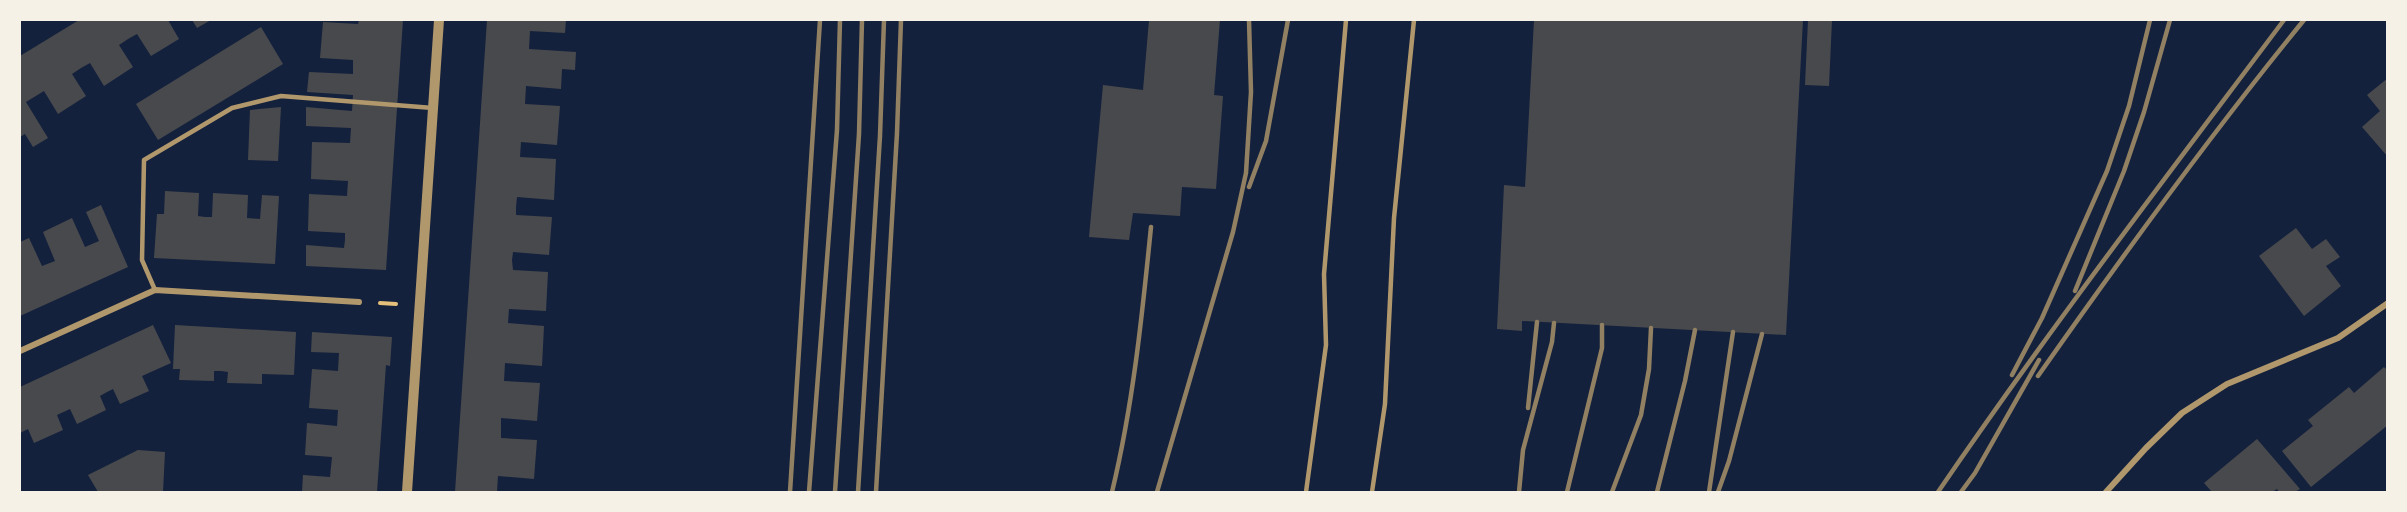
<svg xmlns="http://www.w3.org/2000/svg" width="2407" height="512" viewBox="0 0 2407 512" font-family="'Source Sans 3',sans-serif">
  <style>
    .building { fill: #48494c }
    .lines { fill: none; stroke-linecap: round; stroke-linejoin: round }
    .path { stroke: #e5c07b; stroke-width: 4 }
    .service { stroke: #b1986c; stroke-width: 4.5 }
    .minor { stroke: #b1986c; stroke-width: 6 }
    .tertiary { stroke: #b1986c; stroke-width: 10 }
    .rail { stroke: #918062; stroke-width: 4.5 }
  </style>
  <rect width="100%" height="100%" fill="#14213d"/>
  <g class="building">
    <path d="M79,20H168L179,39L151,56L137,34L128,39L119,45L133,67L104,86L90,63L81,68L72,74L86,96L58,114L44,91L26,102L48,138L33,147L25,134L20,137V56Z"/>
    <path d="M192,20H211L197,28Z"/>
    <path d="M359,20H403L386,270L306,266V245L344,248L345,240V233L308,231L309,194L347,196L348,181L311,179L312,142L350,143L351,128L306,126V107L352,111L353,95L307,92L309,72L353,74V60L320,58L323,22L358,24Z"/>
    <path d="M487,20H566L565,33L530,31L529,49L576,52L575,70L562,69L561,89L526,86L525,104L560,106L557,145L521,142L520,157L556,159L554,200L517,197L516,207V215L552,217L549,255L513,252L512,260L513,270L548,272L546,311L509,309L508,323L544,326L542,366L505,363L504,381L540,383L537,421L501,418V438L537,440L534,479L498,476L497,492H455Z"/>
    <path d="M1149,20H1220L1214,95L1223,96L1216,189L1182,187L1180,216L1133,213L1129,240L1089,237L1103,85L1143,90Z"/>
    <path d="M1534,20H1803L1786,335L1522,321V331L1497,329L1504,185L1525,187Z"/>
    <path d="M1808,20H1832L1829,86L1805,85Z"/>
    <path d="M261,27L283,64L158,140L136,104Z"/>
    <path d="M2388,78V157L2362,127L2380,111L2367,95Z"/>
    <path d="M281,107L278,161L248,160L250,110Z"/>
    <path d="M165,191L199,193L198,216L205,217H212L213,193L248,195L247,218L260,219L262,195L279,196L275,264L154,258L157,214H164Z"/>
    <path d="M101,205L128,267L20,316V242L29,238L42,266L55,261L43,232L72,218L85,247L99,241L86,212Z"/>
    <path d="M2296,228L2312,249L2326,239L2340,257L2326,266L2341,286L2304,316L2259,256Z"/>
    <path d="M153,325L171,363L142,376L149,391L120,404L113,389L107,392L100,396L106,410L77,424L70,409L57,415L63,430L34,443L28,429L20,433V387Z"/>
    <path d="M175,325L296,332L294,375L262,374V384L227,383L228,372L221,371H214V381L179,380L180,369H173Z"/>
    <path d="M312,332L392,337L390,366L386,365L377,492H302L303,475L330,477L332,457L305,455L307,423L337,426L338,410L309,408L312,369L338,371L339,353L311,352Z"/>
    <path d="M2384,367L2388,371V425L2311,487L2282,451L2313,426L2308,420L2349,387L2354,393Z"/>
    <path d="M2257,439L2300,489L2295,492H2279L2277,489L2272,492H2212L2204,483Z"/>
    <path d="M138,450L165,452L163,492H98L88,475Z"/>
  </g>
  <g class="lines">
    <path class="path" d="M380,303L396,304"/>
    <g class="service">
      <path d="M155,290L142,260L144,160L232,108L281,96L433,108"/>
      <path d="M1306,492L1326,345L1324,274L1346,20"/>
      <path d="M1372,492L1385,404L1394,218L1414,20"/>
    </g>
    <g class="minor">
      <path d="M20,351L155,290L359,302"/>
      <path d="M2106,492L2146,448L2182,413L2227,384L2338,338L2388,303"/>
    </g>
    <path class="tertiary" d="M407,492L439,20"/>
    <g class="rail">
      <path d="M1249,187L1266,141L1288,20"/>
      <path d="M2075,291L2124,171L2144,112L2170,20"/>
      <path d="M2012,375L2042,318L2107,171L2129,106L2150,20"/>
      <path d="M2038,376C2123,255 2211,134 2304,20"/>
      <path d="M1528,408L1537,322"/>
      <path d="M790,492L820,20"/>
      <path d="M809,492L837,130L840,20"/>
      <path d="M835,492L859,134L862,20"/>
      <path d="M858,492L880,136L884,20"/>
      <path d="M876,492L897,133L901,20"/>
      <path d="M1112,492C1133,405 1142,317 1151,227"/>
      <path d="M1157,492L1233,232L1246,173L1251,92L1249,20"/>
      <path d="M1519,492L1523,450L1552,342L1554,323"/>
      <path d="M1567,492L1602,348V325"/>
      <path d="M1612,492L1641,415L1649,369L1651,328"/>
      <path d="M1657,492L1685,381L1695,330"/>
      <path d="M1709,492L1733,332"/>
      <path d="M1718,492L1729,461L1762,334"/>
      <path d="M1938,492C2048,331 2167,176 2284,20"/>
      <path d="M1961,492L1975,473L2039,360"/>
    </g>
  </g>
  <rect width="2407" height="512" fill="none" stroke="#f6f1e7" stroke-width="42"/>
</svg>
